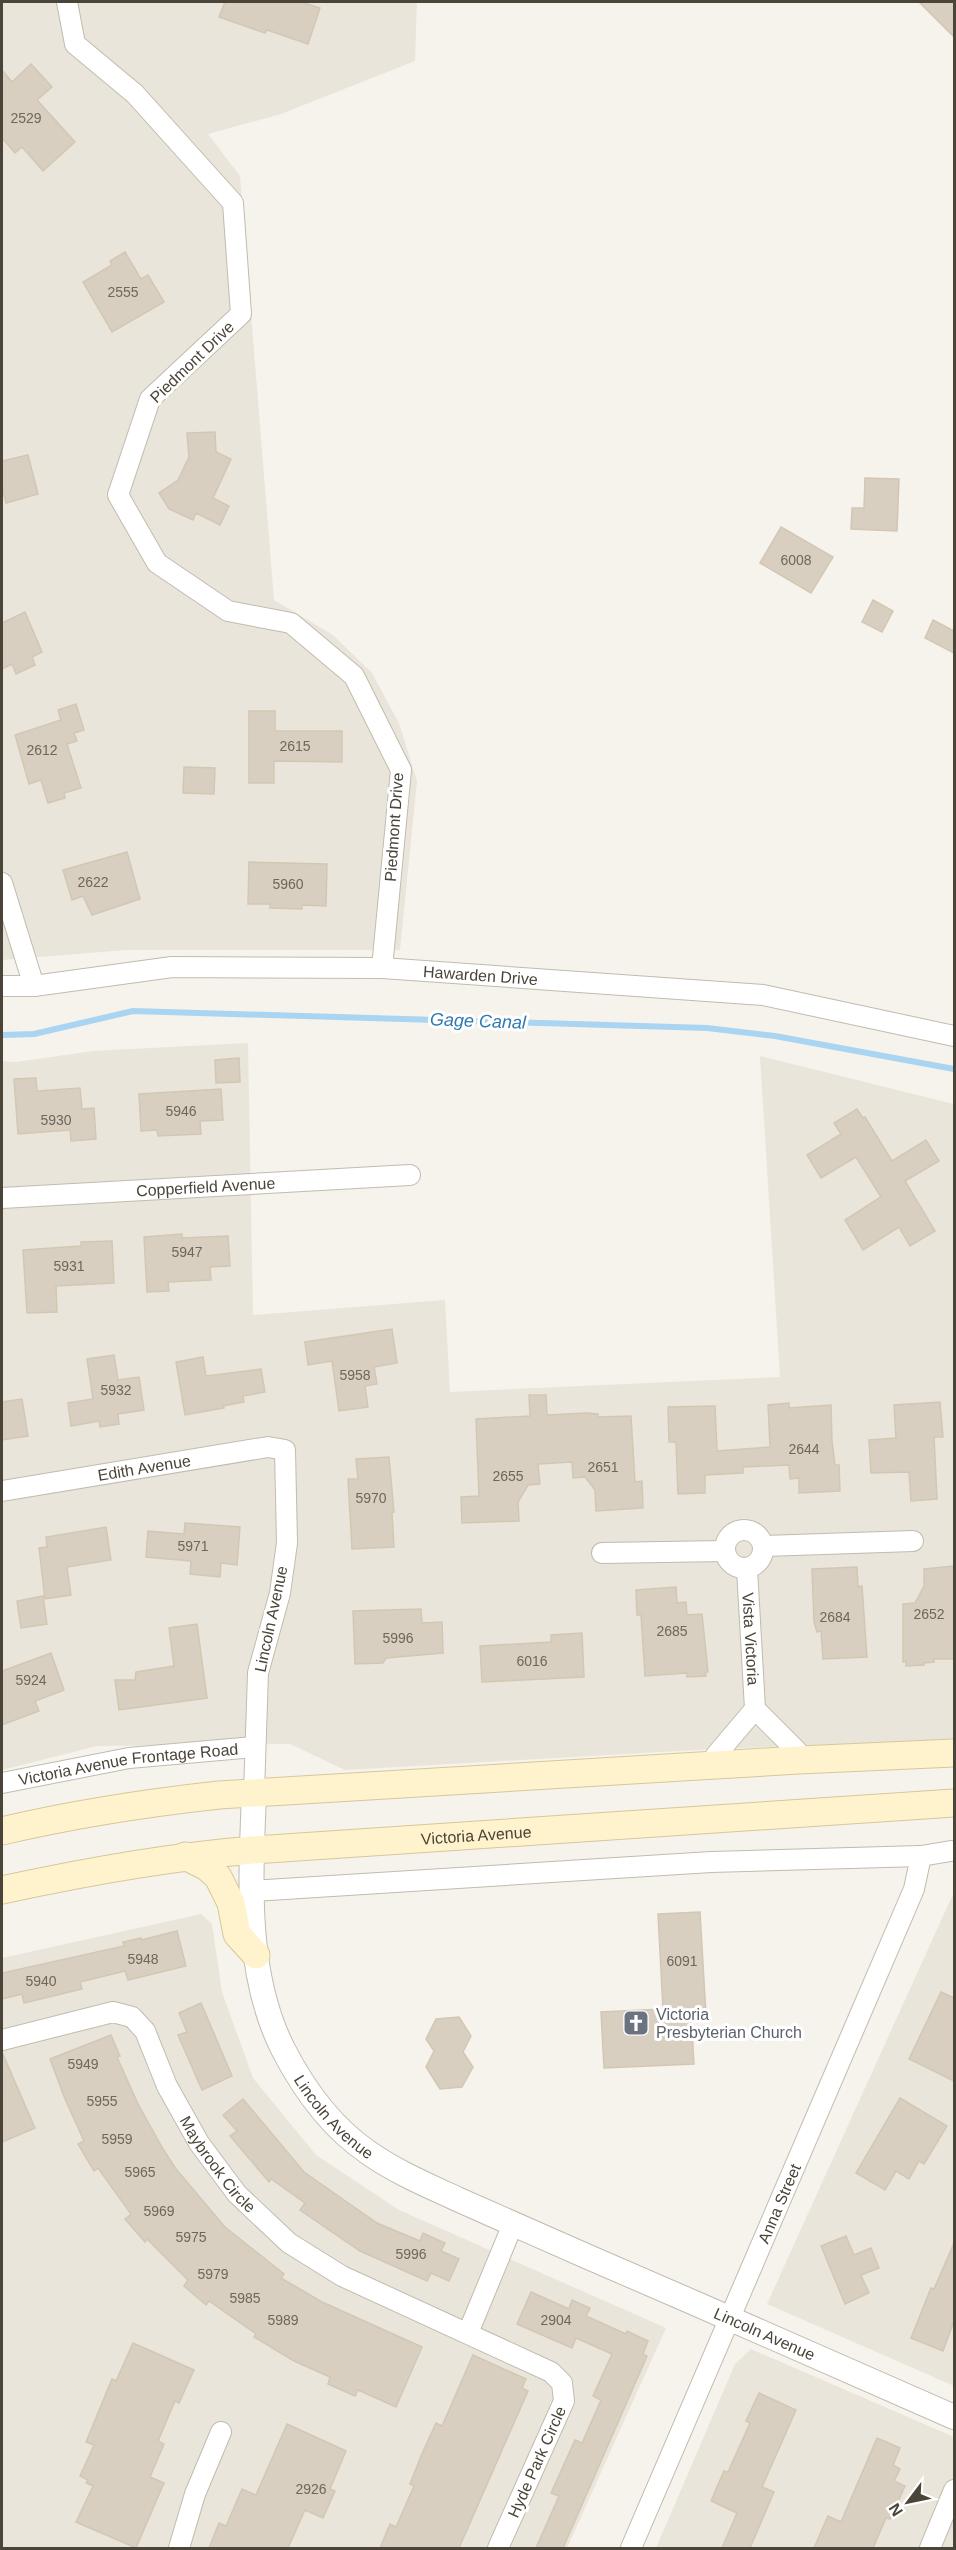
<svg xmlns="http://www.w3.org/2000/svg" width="956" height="2550" viewBox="0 0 956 2550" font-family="Helvetica,sans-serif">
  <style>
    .residential { fill: #eae5da }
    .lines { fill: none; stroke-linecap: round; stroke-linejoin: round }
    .stream { stroke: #a9d4f2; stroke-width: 6 }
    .building { fill: #d8cfc1; stroke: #d3c7b4; stroke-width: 1.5 }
    .minor-casing { stroke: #c2bbae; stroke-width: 22 }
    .tertiary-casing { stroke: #c2bbae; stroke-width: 26 }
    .secondary-casing { stroke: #d6c79b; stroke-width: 29 }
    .minor { stroke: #fff; stroke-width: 20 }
    .tertiary { stroke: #fff; stroke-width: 24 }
    .secondary { stroke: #fff3cd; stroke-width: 27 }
    .labels { text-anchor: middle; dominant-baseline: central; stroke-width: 6; stroke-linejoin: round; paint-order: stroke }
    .number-label { font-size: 14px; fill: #6e675b }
    .street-label { font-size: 16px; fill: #4b4439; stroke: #fff }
    .worship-label { font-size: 16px; fill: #5b616d; stroke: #fff; text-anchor: start }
    .water-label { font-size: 18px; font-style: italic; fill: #2e7ab2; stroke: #fff }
  </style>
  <rect width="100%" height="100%" fill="#f6f3ec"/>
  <g class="residential">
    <path d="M2,2H417L415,61L281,114L208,134L240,176L274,600L333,635L372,673L399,723L417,781L400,950H126L2,960Z"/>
    <path d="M248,1043L253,1315L445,1300L450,1392L780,1377L760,1056L954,1104V1739L696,1750L345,1770L290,1744L97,1746L2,1770V1061L16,1062L93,1051Z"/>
    <path d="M954,1892V2386L767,2304Z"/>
    <path d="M201,1914L212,1924L222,1992L253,2078L316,2155L399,2210L666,2328L567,2548H2V1958Z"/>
    <path d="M751,2349L954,2437V2548H656L735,2364Z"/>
  </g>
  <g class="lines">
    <path class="stream" d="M2,1035L34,1034L133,1011L707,1028L775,1036L954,1069"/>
  </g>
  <g class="building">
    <path d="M225,2H301L320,8L308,44L267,30L265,33L219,17Z"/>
    <path d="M919,2H954V37Z"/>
    <path d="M31,64L52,87L37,100L75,142L43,171L22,147L15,153L2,138V70L12,82Z"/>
    <path d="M125,252L141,279L148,275L164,302L112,332L83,282L112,265L110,261Z"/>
    <path d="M215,432L216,452L231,459L213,498L229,506L220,525L196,513L193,520L169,509L159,493L178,480L189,457L187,433Z"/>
    <path d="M28,455L38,494L6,503L2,487V461Z"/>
    <path d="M865,478L899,479L897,531L851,529L852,508H864Z"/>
    <path d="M781,527L833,557L811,593L760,563Z"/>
    <path d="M873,600L893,611L882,632L862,622Z"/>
    <path d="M25,612L42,652L32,657L35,665L16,674L12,664L2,669V623Z"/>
    <path d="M933,620L954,631V653L925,638Z"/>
    <path d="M76,704L84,730L74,733L77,741L67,744L81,788L64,793L65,798L48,803L41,780L29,784L15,735L61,720L58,710Z"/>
    <path d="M249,711H275V731H342V762L274,761V783H249Z"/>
    <path d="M184,767L215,768L214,794L183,793Z"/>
    <path d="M127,852L140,899L92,915L83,896L72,900L63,870Z"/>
    <path d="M249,862L327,864L326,906L302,905V909L270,908V904H248Z"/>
    <path d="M239,1058L240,1082L216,1083L215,1060Z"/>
    <path d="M36,1078L37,1091L80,1088L82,1109L94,1108L96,1139L71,1141L70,1130L18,1134L14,1079Z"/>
    <path d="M221,1089L223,1120L200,1121L201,1134L158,1136L157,1130L141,1131L139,1094Z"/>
    <path d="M857,1109L863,1118L865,1117L892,1161L926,1140L939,1161L905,1181L935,1231L910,1246L899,1227L863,1250L845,1220L881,1197L856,1157L821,1178L807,1155L841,1134L834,1123Z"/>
    <path d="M182,1234V1238L228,1236L230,1266L210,1267L211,1280L168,1282L169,1291L147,1292L144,1237Z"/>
    <path d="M112,1241L114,1283L56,1286L57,1312L27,1313L23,1250L81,1246V1242Z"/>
    <path d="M392,1329L397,1363L374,1367L377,1384L365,1386L368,1407L339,1411L332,1361L308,1365L305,1342Z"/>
    <path d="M114,1355L118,1380L139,1377L144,1410L118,1414L119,1424L100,1427L99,1421L71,1426L68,1403L93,1399L87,1359Z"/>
    <path d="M203,1357L206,1376L261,1369L265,1392L243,1396L244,1402L223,1406L224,1408L185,1415L176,1362Z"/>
    <path d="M529,1395H546L547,1415L587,1413L598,1414V1417L631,1416L635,1482L642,1481L643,1508L596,1511L595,1490L585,1477L573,1478L572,1462L538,1464L540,1484L528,1485L518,1502L519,1521L462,1523L461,1497L479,1496L476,1419L530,1416Z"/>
    <path d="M22,1399L28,1436L2,1440V1402Z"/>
    <path d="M940,1402L943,1437H934L937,1499L911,1501L909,1472L871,1473L869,1440L896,1438L894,1405Z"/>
    <path d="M789,1403V1408L831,1405L832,1441L835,1465H839L840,1491L799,1493V1478L790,1479L789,1465L743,1467V1473L705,1475V1493L678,1494L676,1442H669L668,1407L715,1406L717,1451L770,1447L768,1405Z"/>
    <path d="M389,1457L394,1512H392L394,1547L352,1549L348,1479H358L356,1459Z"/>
    <path d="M185,1523L240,1527L237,1565L221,1563L220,1577L190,1574L191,1561L146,1557L148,1531L184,1534Z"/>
    <path d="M106,1527L111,1560L67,1567L71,1595L45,1599L39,1548L47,1547L46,1537Z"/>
    <path d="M954,1566V1659H934V1662L924,1663V1665L906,1666V1661L903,1662V1604L915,1603L924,1586V1569Z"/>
    <path d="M857,1567L858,1587L862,1586L867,1657L823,1659L821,1631L817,1632L814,1622L812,1569Z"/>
    <path d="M676,1587L677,1603L686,1602L687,1615L702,1614L708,1672H705L706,1676L687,1677V1673L645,1676L641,1615H637L636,1590Z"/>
    <path d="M43,1596L47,1624L21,1628L17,1601Z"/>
    <path d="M421,1609L422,1623L442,1622L443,1653L386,1658L383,1663L355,1664L353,1611Z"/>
    <path d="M197,1624L207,1698L119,1710L115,1680H135L136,1672L174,1666L169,1628Z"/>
    <path d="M582,1633L584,1677L482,1682L480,1646L551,1642V1635Z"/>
    <path d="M51,1653L64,1690L35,1701L39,1711L2,1725V1671Z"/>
    <path d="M700,1912L706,2015L691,2016L694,2064L604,2068L601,2012L663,2009L658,1914Z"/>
    <path d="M177,1931L186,1966L128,1980L125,1971L80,1982L82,1989L24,2003L22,1994L2,1999V1973L124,1946L123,1942L141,1938V1940Z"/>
    <path d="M941,1992L954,1998V2081L909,2059Z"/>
    <path d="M201,2003L232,2076L202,2090L178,2035L187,2032L179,2013Z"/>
    <path d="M459,2017L471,2036L463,2052L473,2067L462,2087L440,2089L426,2067L434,2051L426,2039L436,2019Z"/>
    <path d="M111,2035L120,2056L117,2057L138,2104L163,2149L176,2169L225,2227L284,2274L281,2278L322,2302L422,2347L396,2407L358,2390L355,2396L328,2384L330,2377L294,2361L254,2337L256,2334L209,2301L206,2305L184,2286L188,2280L147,2239L145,2242L125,2219L131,2214L98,2168L94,2171L78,2144L84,2141L65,2099L50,2059Z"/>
    <path d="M2,2052L35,2128L2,2142Z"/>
    <path d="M900,2098L947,2126L924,2164L919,2161L909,2179L896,2171L885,2190L856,2173Z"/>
    <path d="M243,2099L304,2172L377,2223L420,2241L423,2233L445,2243L441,2251L459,2259L449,2281L431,2273L427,2281L360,2251L300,2210L305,2203L271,2179L269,2182L230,2136L237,2131L223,2115Z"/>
    <path d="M846,2236L854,2255L871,2248L879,2268L861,2275L869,2293L845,2304L821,2246Z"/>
    <path d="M954,2243V2321L943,2351L911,2338L931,2288L934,2289Z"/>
    <path d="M531,2292L569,2309L572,2300L590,2308L586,2316L626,2334L627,2331L648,2341L643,2354L647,2356L563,2548H536L559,2496L551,2493L575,2440L582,2443L601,2400L593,2396L612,2354L576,2338L572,2348L517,2324Z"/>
    <path d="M133,2343L194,2370L179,2403L175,2401L158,2441L164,2444L150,2477L164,2483L136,2548L76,2522L93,2486L86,2483L88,2480L80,2476L94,2445L86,2442L112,2379L116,2381Z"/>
    <path d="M473,2355L526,2379L522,2388L528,2391L459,2548H380L390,2524L396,2527L414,2486L410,2484L421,2456L436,2423L442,2426Z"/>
    <path d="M759,2393L796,2410L762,2487L774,2492L750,2548H722L737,2513L711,2501L724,2471L728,2472L750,2423L746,2421Z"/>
    <path d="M287,2424L346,2451L330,2489L335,2491L323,2518L305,2510L288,2548H209L219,2523L226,2526L242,2489L256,2495Z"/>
    <path d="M877,2438L900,2448L893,2465L900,2469L894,2481L905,2486L890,2519L886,2518L873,2548H814L828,2516L841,2522Z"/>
  </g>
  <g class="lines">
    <g class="minor-casing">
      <g id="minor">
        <path d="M67,2L75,44L135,94L233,203L241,314L150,399L118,495L157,563L228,611L291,623L354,676L401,770L382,968"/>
        <path d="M2,883L34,986"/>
        <path id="s1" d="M2,986H34L172,967L382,968L763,995L954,1036"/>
        <path id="s2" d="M2,1198L410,1175"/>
        <path id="s3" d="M2,1491L268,1447L285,1450L287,1543L280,1593L258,1673L254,1793"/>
        <circle cx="744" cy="1549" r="19"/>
        <path d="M764,1546L913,1541"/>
        <path d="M602,1553L724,1551"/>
        <path id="s4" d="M747,1569L755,1709L797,1751L799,1760"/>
        <path d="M713,1766L716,1755L755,1709"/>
        <path id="s5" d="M2,1783L129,1758L254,1747"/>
        <path d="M252,1891L711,1862L921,1856L951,1851"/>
        <path id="s6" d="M2,2040L113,2012L132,2017L145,2031L167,2086L199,2143L237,2194L289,2243L342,2276L551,2372L562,2383L564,2401L498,2548"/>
        <path d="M468,2333L513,2224"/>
        <path d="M179,2548L195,2494L221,2432"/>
        <path id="s7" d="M631,2548L914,1889L921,1856"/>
        <path d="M930,2548L954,2490"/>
      </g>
    </g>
    <g class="tertiary-casing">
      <g id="tertiary">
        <path id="s8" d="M254,1793C251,1877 244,1972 283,2049C303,2088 332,2128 369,2153C396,2172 427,2185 457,2199C500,2218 543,2237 586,2256C709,2309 832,2363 954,2417"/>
      </g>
    </g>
    <g class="secondary-casing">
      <g id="secondary">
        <path d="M2,1831C74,1814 146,1803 219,1795L799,1760L954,1753"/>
        <path d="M185,1856L207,1867L218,1877L231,1903L237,1934L256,1955"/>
        <path id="s9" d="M2,1890C85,1872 167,1857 253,1850L954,1803"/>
      </g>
    </g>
    <use href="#minor" class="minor"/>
    <use href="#tertiary" class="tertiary"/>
    <use href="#secondary" class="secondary"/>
  </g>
  <defs>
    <g id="church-square" transform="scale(1.35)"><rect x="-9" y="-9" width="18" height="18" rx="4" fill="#6b7280" stroke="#fff"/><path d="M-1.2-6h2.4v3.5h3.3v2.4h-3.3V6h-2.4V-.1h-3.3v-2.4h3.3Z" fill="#fff"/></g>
  </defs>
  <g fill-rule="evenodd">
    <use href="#church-square" x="636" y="2023"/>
  </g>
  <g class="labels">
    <g class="number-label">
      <text x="26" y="118">2529</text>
      <text x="123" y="292">2555</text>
      <text x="796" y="560">6008</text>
      <text x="295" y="746">2615</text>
      <text x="42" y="750">2612</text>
      <text x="93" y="882">2622</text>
      <text x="288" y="884">5960</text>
      <text x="181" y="1111">5946</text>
      <text x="56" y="1120">5930</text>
      <text x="187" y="1252">5947</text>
      <text x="69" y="1266">5931</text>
      <text x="355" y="1375">5958</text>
      <text x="116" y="1390">5932</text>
      <text x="804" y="1449">2644</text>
      <text x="603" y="1467">2651</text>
      <text x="508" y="1476">2655</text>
      <text x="371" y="1498">5970</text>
      <text x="193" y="1546">5971</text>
      <text x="929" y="1614">2652</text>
      <text x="835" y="1617">2684</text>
      <text x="672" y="1631">2685</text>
      <text x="398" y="1638">5996</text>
      <text x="532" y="1661">6016</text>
      <text x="31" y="1680">5924</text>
      <text x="143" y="1959">5948</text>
      <text x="682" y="1961">6091</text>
      <text x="41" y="1981">5940</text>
      <text x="83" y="2064">5949</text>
      <text x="102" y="2101">5955</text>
      <text x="117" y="2139">5959</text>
      <text x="140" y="2172">5965</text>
      <text x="159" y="2211">5969</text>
      <text x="191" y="2237">5975</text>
      <text x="411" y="2254">5996</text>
      <text x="213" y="2274">5979</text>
      <text x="245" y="2298">5985</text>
      <text x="283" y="2320">5989</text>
      <text x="556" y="2320">2904</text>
      <text x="311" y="2489">2926</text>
    </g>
    <g class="street-label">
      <text transform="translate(192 362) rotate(-44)">Piedmont Drive</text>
      <text transform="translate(394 827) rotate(-86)">Piedmont Drive</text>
      <text stroke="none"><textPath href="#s1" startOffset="480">Hawarden Drive</textPath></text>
      <text stroke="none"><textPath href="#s2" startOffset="204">Copperfield Avenue</textPath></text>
      <text stroke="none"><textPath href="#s3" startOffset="144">Edith Avenue</textPath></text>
      <text transform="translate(271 1619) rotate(-78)">Lincoln Avenue</text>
      <text stroke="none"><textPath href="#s4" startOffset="70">Vista Victoria</textPath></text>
      <text stroke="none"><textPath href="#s5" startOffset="128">Victoria Avenue Frontage Road</textPath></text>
      <text stroke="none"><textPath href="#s9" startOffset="478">Victoria Avenue</textPath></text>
      <text stroke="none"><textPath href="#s8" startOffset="346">Lincoln Avenue</textPath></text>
      <text stroke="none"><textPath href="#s6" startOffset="306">Maybrook Circle</textPath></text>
      <text stroke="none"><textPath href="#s7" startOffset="375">Anna Street</textPath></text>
      <text stroke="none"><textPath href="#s8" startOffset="832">Lincoln Avenue</textPath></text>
      <text transform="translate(537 2462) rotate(-66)">Hyde Park Circle</text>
    </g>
    <g class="worship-label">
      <text x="656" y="2014">Victoria<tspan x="656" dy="18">Presbyterian Church</tspan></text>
    </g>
    <g class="water-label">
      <text transform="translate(478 1021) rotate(2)">Gage Canal</text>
    </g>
  </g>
  <rect width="956" height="2550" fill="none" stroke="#4b4439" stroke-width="6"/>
  <g transform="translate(908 2502) rotate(238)" stroke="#ffffff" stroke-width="4.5" paint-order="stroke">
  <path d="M0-4.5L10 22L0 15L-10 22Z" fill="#4b4439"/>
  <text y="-9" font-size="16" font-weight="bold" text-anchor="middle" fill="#4b4439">N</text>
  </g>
</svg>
